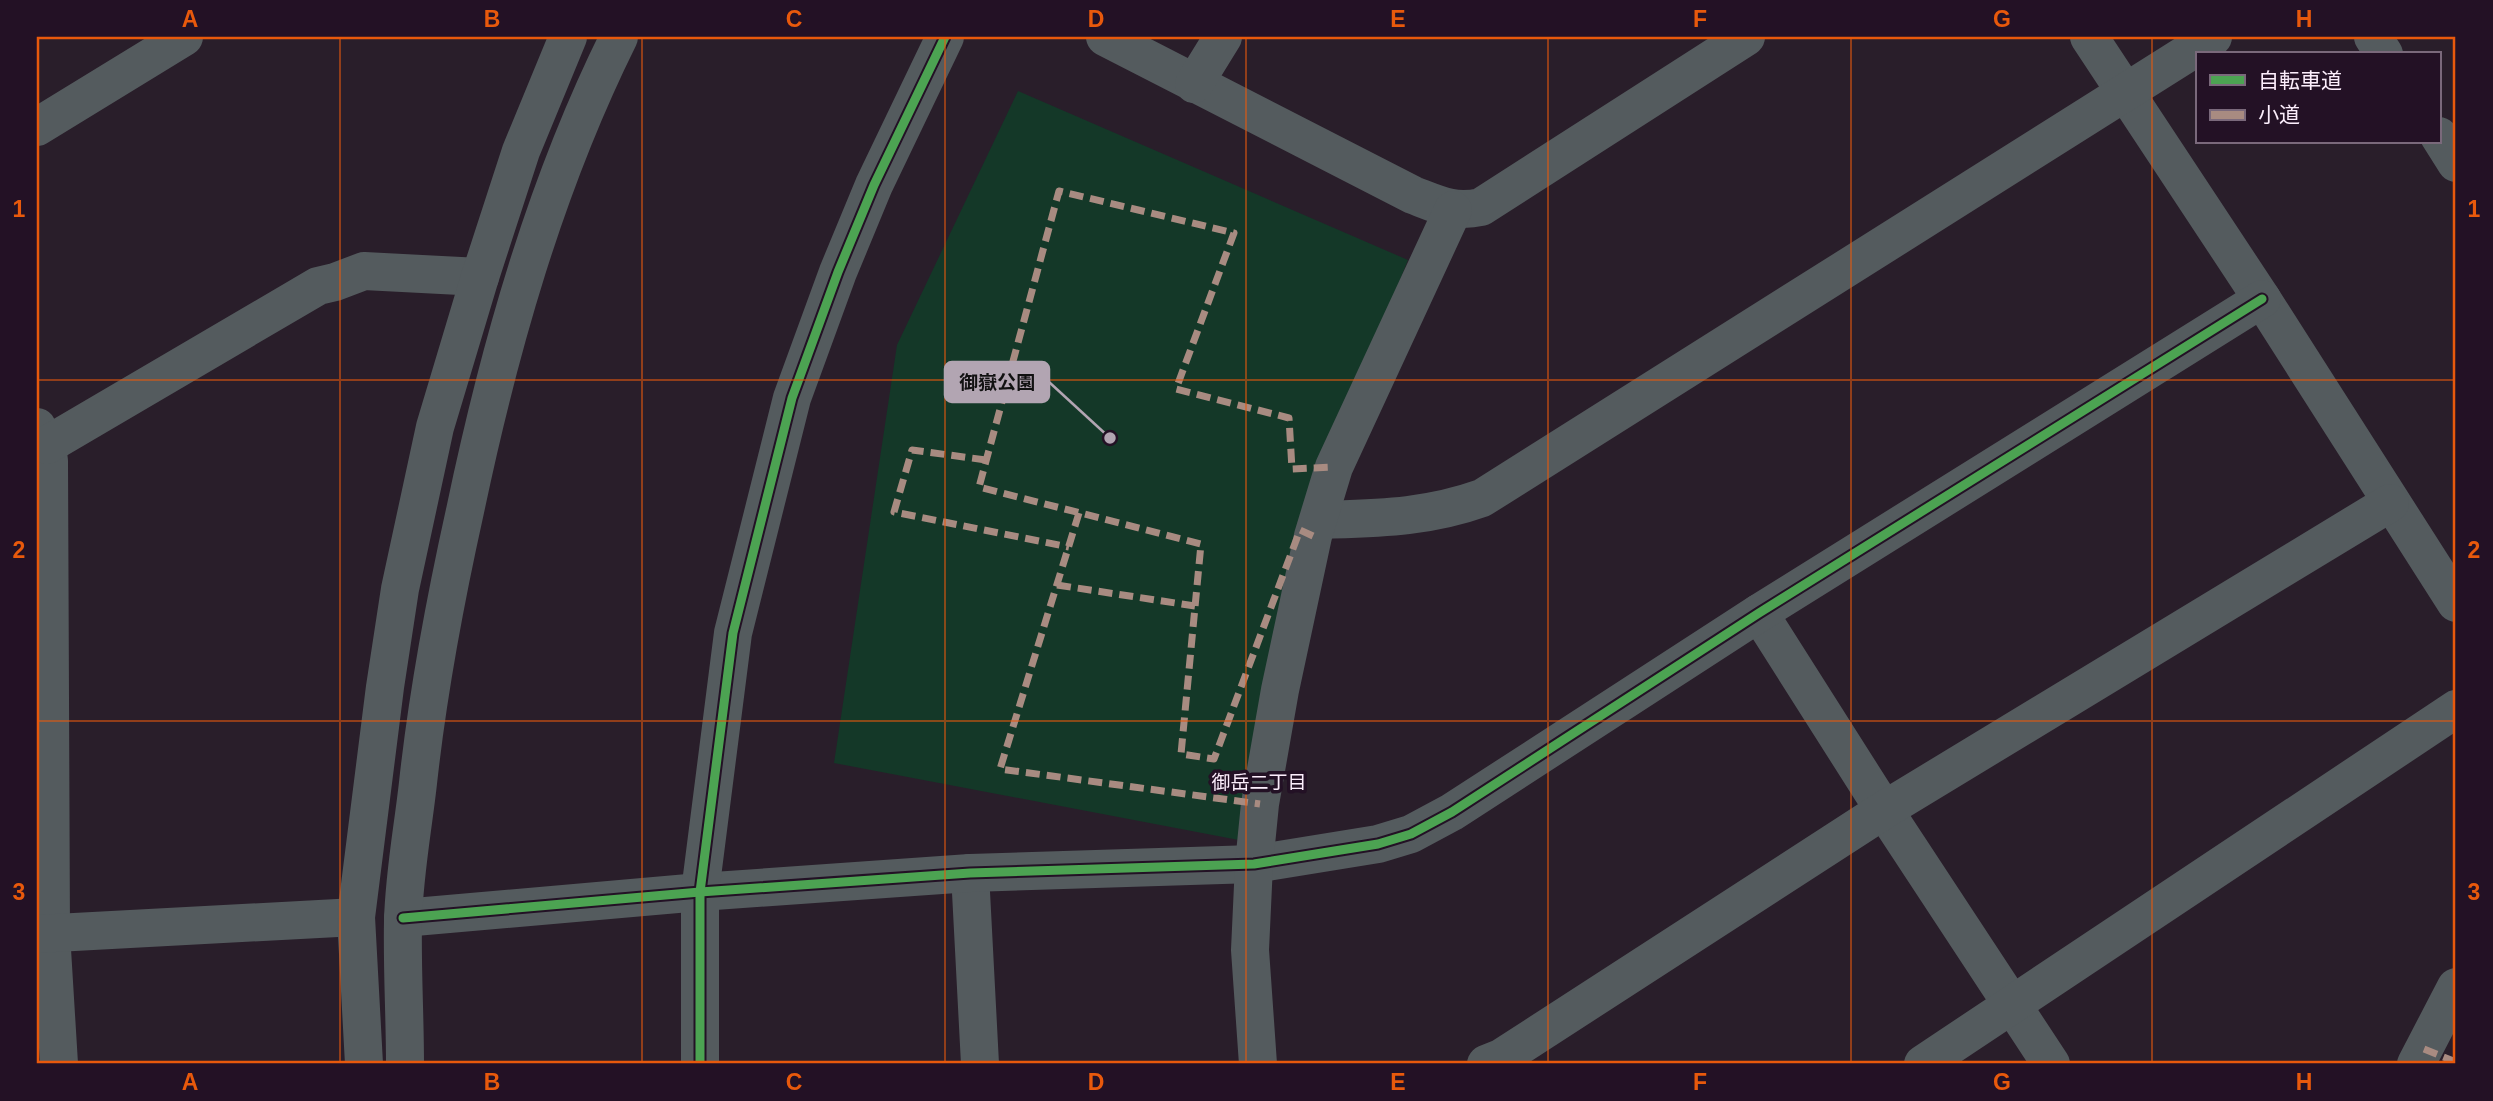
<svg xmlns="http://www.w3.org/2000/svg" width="2493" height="1101" viewBox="0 0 2493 1101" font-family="Arial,'Noto Sans JP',sans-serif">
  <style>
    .green { fill: #143828 }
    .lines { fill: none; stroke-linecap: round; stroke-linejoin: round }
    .minor { stroke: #545b5e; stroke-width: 38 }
    .quiet { stroke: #a88b81; stroke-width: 7; stroke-dasharray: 14 7; stroke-linecap: butt }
    .cycleway-casing { stroke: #231125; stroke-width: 13 }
    .cycleway { stroke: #4ca352; stroke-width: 9 }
    .grid { fill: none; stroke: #e8590c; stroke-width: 2; stroke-opacity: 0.55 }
    .labels { text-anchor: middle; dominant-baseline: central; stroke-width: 7; stroke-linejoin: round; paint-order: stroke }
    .neighbourhood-label { font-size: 19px; fill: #fceefc; stroke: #231125 }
    .leader { fill: none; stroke: #b2a5b2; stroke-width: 2.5 }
    .callout-dot { fill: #b2a5b2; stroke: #231125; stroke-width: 2.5 }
    .callout { fill: #b2a5b2; stroke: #b2a5b2; stroke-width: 2.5 }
    .callout-label { font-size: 19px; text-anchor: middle; font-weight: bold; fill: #111 }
    .neatline { fill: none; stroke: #e8590c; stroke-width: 2.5 }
    .grid-label { font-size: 23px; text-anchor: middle; font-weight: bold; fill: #e8590c }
  </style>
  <rect width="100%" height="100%" fill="#291e2a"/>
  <path class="green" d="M1018,91L1408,260L1300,530L1244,841L834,763L897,345Z"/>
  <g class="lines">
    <g class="minor">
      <path d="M1105,37L1413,195C1439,205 1454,213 1481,207L1746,37"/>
      <path d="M2089,37L2262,299L2456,603"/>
      <path d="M2373,37L2384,54"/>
      <path d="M1194,84L1223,37"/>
      <path d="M37,127L184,37"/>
      <path d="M2439,136L2456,163"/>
      <path d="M37,427L47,445L49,461L51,933L59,1064"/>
      <path d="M47,445L318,286L335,282L364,271L480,277"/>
      <path d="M1319,520C1378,518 1426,518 1482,498L2213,37"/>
      <path d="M1759,613L1884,810L2051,1064"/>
      <path d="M970,873L980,1064"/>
      <path d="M403,918L700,892L970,873L1254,864L1378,844L1411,834L1452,812L1759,613L2262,299"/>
      <path d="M37,934L356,917"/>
      <path d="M364,1064L356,917L385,687L400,589L435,427L480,277L521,151L568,37"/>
      <path d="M405,1064C405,1016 402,968 403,921C404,875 413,828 418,783C428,691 445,601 465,511C499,349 545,186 619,37"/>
      <path d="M700,1064V892L733,633L792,398L838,272L874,185L945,37"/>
      <path d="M1258,1064L1250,950L1254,864L1260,804L1280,690L1313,536L1334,467L1453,210"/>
      <path d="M1486,1064L1501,1058L1884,810L2390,503"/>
      <path d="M1923,1064L2456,709"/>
      <path d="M2416,1064L2456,987"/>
    </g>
    <g class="quiet">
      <path d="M986,460L912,450L894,512L1069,547"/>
      <path d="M1079,513L1000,769L1260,804"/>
      <path d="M1313,536L1300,530L1214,759L1181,754L1201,544L979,487L1059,191L1234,233L1176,389L1289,418L1292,469L1334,467"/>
      <path d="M1057,585L1195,606"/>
      <path d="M2424,1049L2456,1062"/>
    </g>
    <g class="cycleway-casing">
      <g id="cycleway">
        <path d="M403,918L700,892L970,873L1254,864L1378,844L1411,834L1452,812L1759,613L2262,299"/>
        <path d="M700,1064V892L733,633L792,398L838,272L874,185L945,37"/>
      </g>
    </g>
    <use href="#cycleway" class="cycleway"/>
  </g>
  <path class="grid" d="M340,37V1064M642,37V1064M945,37V1064M1246,37V1064M1548,37V1064M1851,37V1064M2152,37V1064M37,380H2456M37,721H2456"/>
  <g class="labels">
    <g class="neighbourhood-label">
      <text x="1259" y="782">御岳二丁目</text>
    </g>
  </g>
  <path class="leader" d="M1110 438L1049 382"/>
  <circle class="callout-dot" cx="1110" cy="438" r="7"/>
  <rect class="callout" x="945" y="362" width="104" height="40" rx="7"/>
  <g class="callout-label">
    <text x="997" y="389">御嶽公園</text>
  </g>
  <rect width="2493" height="1101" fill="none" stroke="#231125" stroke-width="77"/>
  <rect x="2196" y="52" width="245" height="91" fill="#231125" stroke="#7a697b" stroke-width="2"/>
  <rect x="2210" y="75" width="35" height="10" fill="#4ca352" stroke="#7a697b" stroke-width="2"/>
  <text x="2258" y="88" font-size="21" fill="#fceefc">自転車道</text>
  <rect x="2210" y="110" width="35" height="10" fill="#a88b81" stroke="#7a697b" stroke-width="2"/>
  <text x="2258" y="122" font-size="21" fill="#fceefc">小道</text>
  <rect x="38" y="38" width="2416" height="1024" class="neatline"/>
  <g class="grid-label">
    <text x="190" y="27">A</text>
    <text x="492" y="27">B</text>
    <text x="794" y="27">C</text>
    <text x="1096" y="27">D</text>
    <text x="1398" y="27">E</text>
    <text x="1700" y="27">F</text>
    <text x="2002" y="27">G</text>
    <text x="2304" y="27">H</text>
    <text x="19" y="217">1</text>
    <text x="2474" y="217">1</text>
    <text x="19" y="558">2</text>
    <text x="2474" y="558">2</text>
    <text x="19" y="900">3</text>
    <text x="2474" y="900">3</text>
    <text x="190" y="1090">A</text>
    <text x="492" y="1090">B</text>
    <text x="794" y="1090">C</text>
    <text x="1096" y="1090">D</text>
    <text x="1398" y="1090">E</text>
    <text x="1700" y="1090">F</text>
    <text x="2002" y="1090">G</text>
    <text x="2304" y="1090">H</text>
  </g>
</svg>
